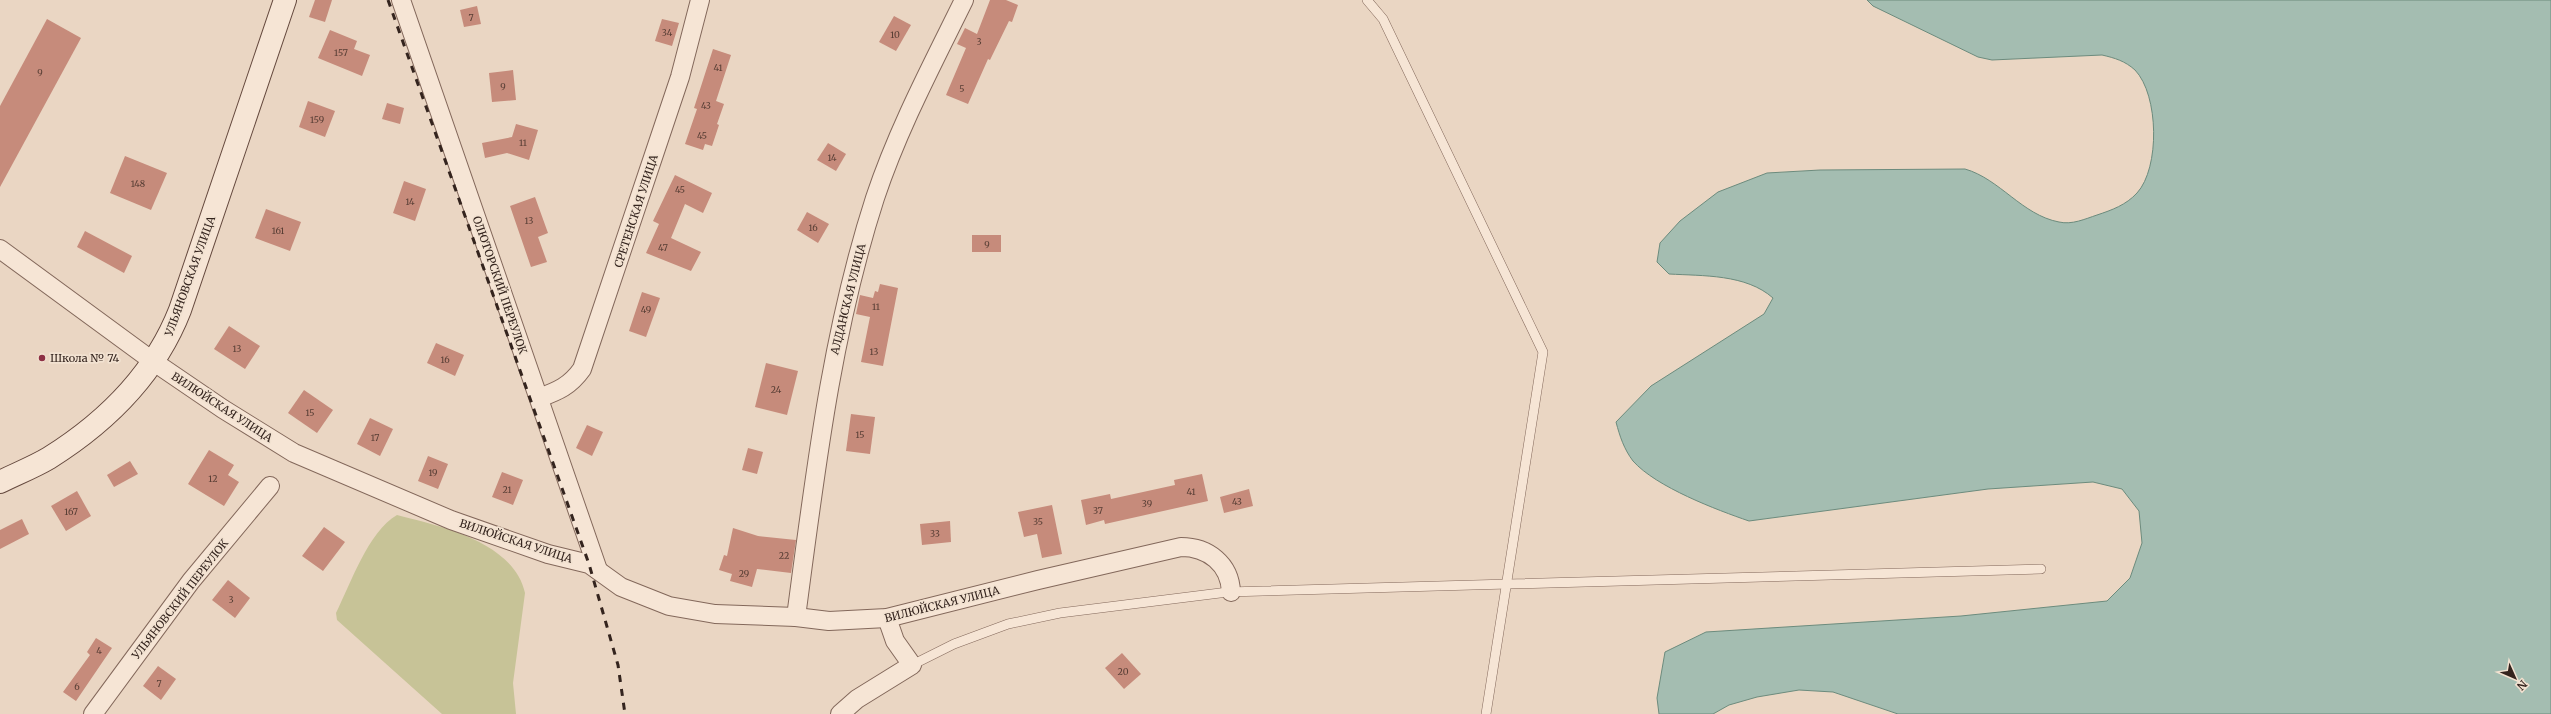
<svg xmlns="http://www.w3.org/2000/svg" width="2551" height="714" viewBox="0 0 2551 714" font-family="Merriweather,serif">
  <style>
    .green { fill: #c7c397 }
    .water { fill: #a4bdb1; stroke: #6c8b7d }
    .building { fill: #c68b7b }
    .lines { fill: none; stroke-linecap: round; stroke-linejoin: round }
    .lane-casing { stroke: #83685b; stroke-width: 10 }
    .street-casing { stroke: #83685b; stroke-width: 20 }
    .secondary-casing { stroke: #65493e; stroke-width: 24 }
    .lane { stroke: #f6e5d5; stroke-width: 9 }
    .street { stroke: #f6e5d5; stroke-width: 18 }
    .secondary { stroke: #f6e5d5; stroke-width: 22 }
    .rail { stroke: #34241e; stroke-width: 3; stroke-dasharray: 7 7; stroke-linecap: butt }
    .poi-dot { fill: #8d3044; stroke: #f2e2d1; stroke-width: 1.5 }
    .labels { text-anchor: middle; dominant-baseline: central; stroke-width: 3.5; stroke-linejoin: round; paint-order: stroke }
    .number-label { font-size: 9px; fill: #583e35 }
    .street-label { font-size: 11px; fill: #34241e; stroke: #f2e2d1 }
    .poi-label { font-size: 11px; fill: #34241e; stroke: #f2e2d1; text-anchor: start }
  </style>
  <rect width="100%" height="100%" fill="#ead6c3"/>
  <path class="green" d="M397,515C440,526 514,542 525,593L513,683L516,714H442L337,620L336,613C351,583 368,532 397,515Z"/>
  <path class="water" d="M1867,0H2551V714H1898L1833,692L1799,690L1757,697L1729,705L1713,714H1659L1657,698L1665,652L1706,632L1961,616L2107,601L2130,578L2142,543L2139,511L2122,489L2093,482L1988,489L1749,521C1717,510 1656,487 1633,461C1624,449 1620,437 1616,422L1651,386L1764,314L1773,298C1746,274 1703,276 1669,274L1657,262L1660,243L1680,221L1718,192L1767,173L1820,170L1965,169C2000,179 2022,215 2059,222C2072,225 2085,219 2097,215C2112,210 2126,205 2137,193C2160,168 2159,95 2135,70C2125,61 2115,58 2102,55L1992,60L1978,57L1873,6Z"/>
  <g class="building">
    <path d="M315,0H332L325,22L309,17Z"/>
    <path d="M990,0H1006L1018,5L1012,22L1009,21L990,60L988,59L968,104L946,95L966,48L957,44L965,28L977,34Z"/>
    <path d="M477,6L481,24L464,27L460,10Z"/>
    <path d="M894,16L911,25L896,51L879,42Z"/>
    <path d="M47,19L81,38L0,187V106Z"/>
    <path d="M662,19L679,23L672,46L655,41Z"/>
    <path d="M330,30L357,41L354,49L370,55L362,76L318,58Z"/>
    <path d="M713,49L731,55L716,101L724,104L717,124L719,125L712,146L705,144L703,150L685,144L697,109L694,108Z"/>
    <path d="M513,70L516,100L492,102L489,73Z"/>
    <path d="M308,101L335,111L325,137L299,127Z"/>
    <path d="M387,103L404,108L400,124L382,119Z"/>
    <path d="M516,124L538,130L529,160L507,153L485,158L482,143L512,137Z"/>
    <path d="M828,143L846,154L836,171L817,160Z"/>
    <path d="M125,156L167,173L151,210L110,193Z"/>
    <path d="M675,175L712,193L703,213L685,204L671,238L701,252L691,271L646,253L659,224L653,221Z"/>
    <path d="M404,181L426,189L415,221L393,213Z"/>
    <path d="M535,197L548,233L538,237L547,262L531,267L510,206Z"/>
    <path d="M266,209L301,222L290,251L255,238Z"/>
    <path d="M807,212L829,224L818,243L797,230Z"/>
    <path d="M85,231L132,256L124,273L77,247Z"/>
    <rect x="972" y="235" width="29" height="17"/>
    <path d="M880,284L898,288L883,366L861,362L870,317L856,314L860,295L873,298L875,291L878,292Z"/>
    <path d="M642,292L660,298L646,337L629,331Z"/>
    <path d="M229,326L260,346L245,369L214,349Z"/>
    <path d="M436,343L464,355L455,376L427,363Z"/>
    <path d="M766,363L798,371L787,415L755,407Z"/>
    <path d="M304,390L333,410L317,433L288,413Z"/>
    <path d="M851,414L875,417L870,454L846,451Z"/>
    <path d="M370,418L393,429L380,456L357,444Z"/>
    <path d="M587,425L603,432L592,456L576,448Z"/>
    <path d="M748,448L763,452L757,474L742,470Z"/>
    <path d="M209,450L234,465L228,475L239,482L224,506L188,484Z"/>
    <path d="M428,456L448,464L438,489L418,481Z"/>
    <path d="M130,461L138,474L114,487L107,475Z"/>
    <path d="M502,472L523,480L513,505L492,497Z"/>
    <path d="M1202,474L1208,501L1105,524L1104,520L1086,525L1081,500L1110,494L1111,499L1175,485L1174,480Z"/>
    <path d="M1249,489L1253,506L1224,513L1220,497Z"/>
    <path d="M77,491L91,516L66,531L51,506Z"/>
    <path d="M1052,505L1062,554L1042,558L1037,534L1024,537L1018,512Z"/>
    <path d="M22,519L29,534L0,549V530Z"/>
    <path d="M950,521L951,542L922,545L920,524Z"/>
    <path d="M324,527L345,542L323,571L302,556Z"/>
    <path d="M733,528L758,536L796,540L791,573L757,569L752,587L730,581L732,574L719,570L724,555L727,556Z"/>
    <path d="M228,580L250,598L235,618L212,600Z"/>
    <path d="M96,638L112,648L76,701L63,692L90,655L87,652Z"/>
    <path d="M1122,653L1141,674L1124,689L1105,668Z"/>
    <path d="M158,666L176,679L161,700L143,686Z"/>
  </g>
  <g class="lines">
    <g class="lane-casing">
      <g id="lane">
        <path d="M1367,0L1383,19L1543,352L1486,714"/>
        <path d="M912,665L954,644L1008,624L1060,613L1228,592L2041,569"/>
      </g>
    </g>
    <g class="street-casing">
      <g id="street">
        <path d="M401,0L598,570"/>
        <path d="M0,249L154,362L223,409L294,453L451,520L548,554L589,564L621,587L669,606L715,614L796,617L829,621L887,618L1038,580L1181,547C1208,547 1230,564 1231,592"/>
        <path d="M539,398C558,391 570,386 582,369L680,77L700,0"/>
        <path d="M796,617C815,475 831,334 875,198C898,129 932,65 964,0"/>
        <path d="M93,714L191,581L270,486"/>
        <path d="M840,714L857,699L912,665L895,641L887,618"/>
      </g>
    </g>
    <g class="secondary-casing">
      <path id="secondary" d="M0,482C16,474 34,467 49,458C108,421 155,374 180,310L285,0"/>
    </g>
    <use href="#lane" class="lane"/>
    <use href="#street" class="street"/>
    <use href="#secondary" class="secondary"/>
    <path class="rail" d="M388,0L589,564L618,665L625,714"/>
  </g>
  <circle class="poi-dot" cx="42" cy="358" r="4"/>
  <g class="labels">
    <g class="number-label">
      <text x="471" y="17">7</text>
      <text x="667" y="32">34</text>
      <text x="895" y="34">10</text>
      <text x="979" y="41">3</text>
      <text x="341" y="52">157</text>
      <text x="718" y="67">41</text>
      <text x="40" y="72">9</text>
      <text x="503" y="86">9</text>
      <text x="962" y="88">5</text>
      <text x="706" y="105">43</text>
      <text x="317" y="119">159</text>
      <text x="702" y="135">45</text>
      <text x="523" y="142">11</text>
      <text x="832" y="157">14</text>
      <text x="138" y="183">148</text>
      <text x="680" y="189">45</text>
      <text x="410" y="201">14</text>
      <text x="529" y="220">13</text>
      <text x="813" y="227">16</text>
      <text x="278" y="230">161</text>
      <text x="987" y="244">9</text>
      <text x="663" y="247">47</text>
      <text x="876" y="306">11</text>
      <text x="646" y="309">49</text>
      <text x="237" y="348">13</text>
      <text x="874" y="351">13</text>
      <text x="445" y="359">16</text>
      <text x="776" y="389">24</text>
      <text x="310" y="412">15</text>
      <text x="860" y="434">15</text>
      <text x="375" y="437">17</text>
      <text x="433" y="472">19</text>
      <text x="213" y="478">12</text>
      <text x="507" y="489">21</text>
      <text x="1191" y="491">41</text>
      <text x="1237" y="501">43</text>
      <text x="1147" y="503">39</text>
      <text x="1098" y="510">37</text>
      <text x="71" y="511">167</text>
      <text x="1038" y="521">35</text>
      <text x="935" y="533">33</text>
      <text x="784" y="555">22</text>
      <text x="744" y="573">29</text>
      <text x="231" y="599">3</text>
      <text x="99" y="650">4</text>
      <text x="1123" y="671">20</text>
      <text x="159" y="683">7</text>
      <text x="77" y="686">6</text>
    </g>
    <g class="street-label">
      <text transform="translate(636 211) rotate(-72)">СРЕТЕНСКАЯ УЛИЦА</text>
      <text transform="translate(190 276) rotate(-70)">УЛЬЯНОВСКАЯ УЛИЦА</text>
      <text transform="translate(500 285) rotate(71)">ОЛЮТОРСКИЙ ПЕРЕУЛОК</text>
      <text transform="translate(848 299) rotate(-76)">АЛДАНСКАЯ УЛИЦА</text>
      <text transform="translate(222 407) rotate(33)">ВИЛЮЙСКАЯ УЛИЦА</text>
      <text transform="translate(516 541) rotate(18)">ВИЛЮЙСКАЯ УЛИЦА</text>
      <text transform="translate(180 599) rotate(-52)">УЛЬЯНОВСКИЙ ПЕРЕУЛОК</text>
      <text transform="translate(942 604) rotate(-14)">ВИЛЮЙСКАЯ УЛИЦА</text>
    </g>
    <g class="poi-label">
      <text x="50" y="358">Школа № 74</text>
    </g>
  </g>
  <g transform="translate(2515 678) rotate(135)" stroke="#f2e2d1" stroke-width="3" paint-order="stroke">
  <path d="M0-3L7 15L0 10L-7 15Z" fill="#34241e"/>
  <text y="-6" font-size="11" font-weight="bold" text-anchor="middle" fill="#34241e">N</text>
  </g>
</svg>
